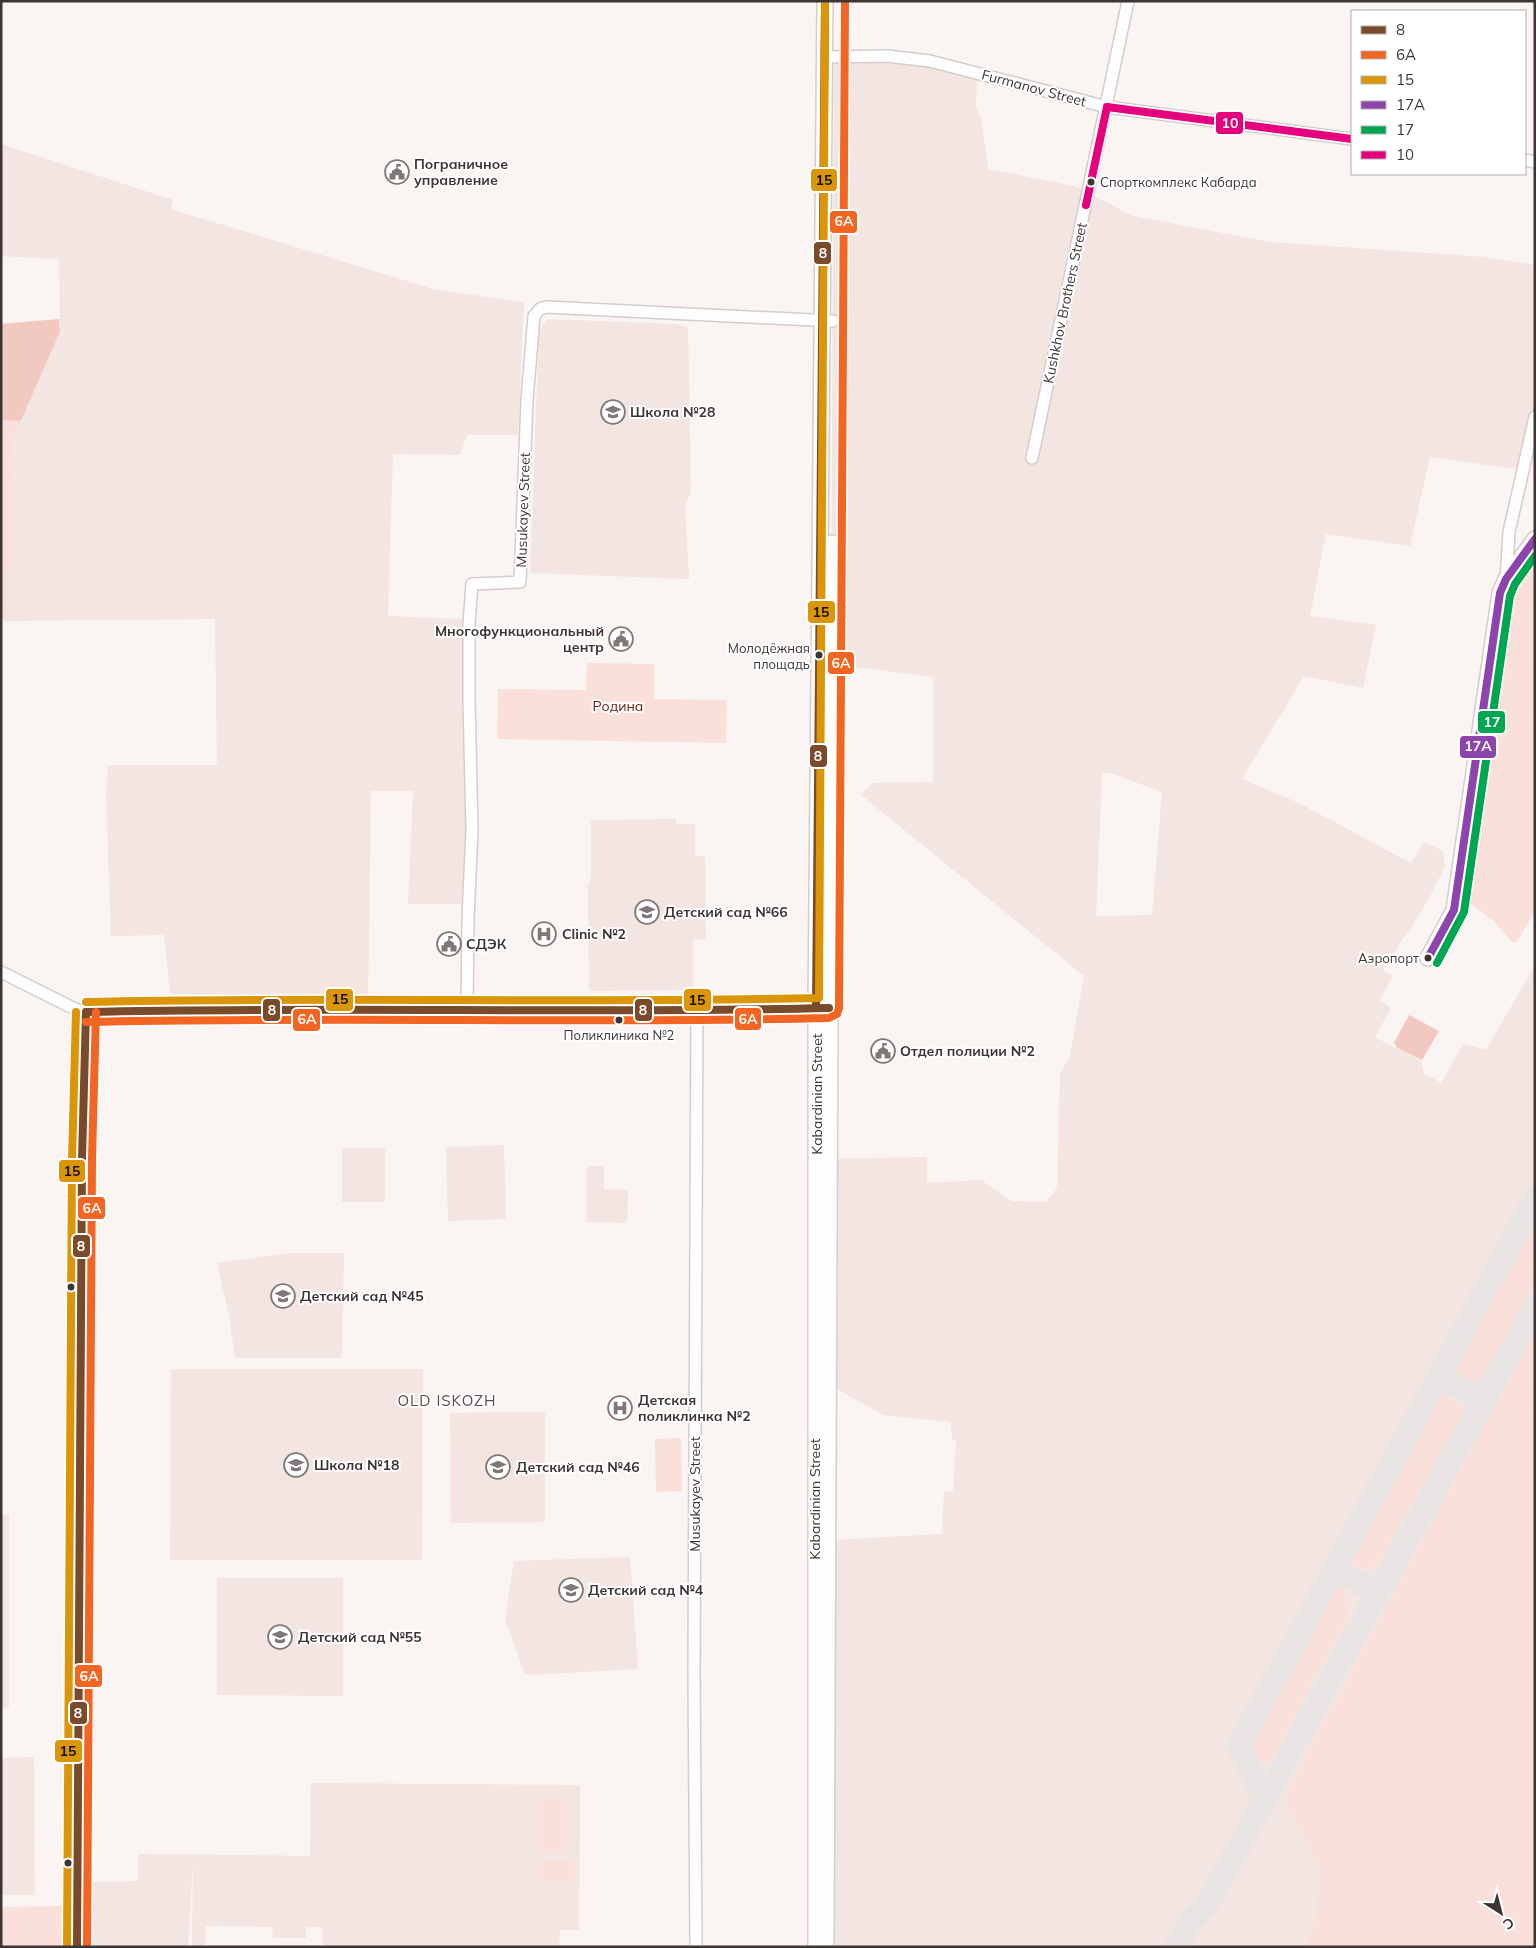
<svg xmlns="http://www.w3.org/2000/svg" width="1536" height="1948" viewBox="0 0 1536 1948" font-family="Mulish,sans-serif">
  <style>
    .built { fill: #f3e5e1; fill-rule: evenodd }
    .green { fill: #f9e0da }
    .forest { fill: #f2c9c0 }
    .lines { fill: none; stroke-linecap: round; stroke-linejoin: round }
    .taxiway { stroke: #e8e4e3; stroke-width: 24 }
    .minor-casing { stroke: #d3cdcb; stroke-width: 14 }
    .major-casing { stroke: #d3cdcb; stroke-width: 18 }
    .minor { stroke: #fefdfd; stroke-width: 11 }
    .major { stroke: #fefdfd; stroke-width: 15 }
    .bus-1-casing { stroke: #fff; stroke-width: 11 }
    .bus-2-casing { stroke: #fff; stroke-width: 11 }
    .bus-3-casing { stroke: #fff; stroke-width: 11 }
    .bus-4-casing { stroke: #fff; stroke-width: 11 }
    .bus-5-casing { stroke: #fff; stroke-width: 11 }
    .bus-6-casing { stroke: #fff; stroke-width: 11 }
    .bus-1 { stroke: #7a4b2a; stroke-width: 8 }
    .bus-2 { stroke: #f26522; stroke-width: 8 }
    .bus-3 { stroke: #db9508; stroke-width: 8 }
    .bus-4 { stroke: #8e44ad; stroke-width: 8 }
    .bus-5 { stroke: #00a651; stroke-width: 8 }
    .bus-6 { stroke: #e5007d; stroke-width: 8 }
    .bus-dot { fill: #3d3534; stroke: #fff; stroke-width: 2 }
    .labels { text-anchor: middle; dominant-baseline: central; stroke-width: 4; stroke-linejoin: round; paint-order: stroke }
    .bus-label { font-size: 13px; fill: #3d3534; stroke: #fff; text-anchor: end }
    .street-label { font-size: 14px; fill: #3d3534; stroke: #fff }
    .poi-label { font-size: 14px; font-weight: bold; fill: #3d3534; stroke: #fff; text-anchor: start }
    .park-label { font-size: 14px; fill: #712012; stroke: #fff }
    .neighbourhood-label { font-size: 15px; letter-spacing: 1px; fill: #5d4d4a; stroke: #fff }
    .line-badge { stroke: #fff; stroke-width: 2 }
    .badge-label { font-size: 14px; text-anchor: middle; font-weight: bold; fill: #fff }
    .pale-badge-label { font-size: 14px; text-anchor: middle; font-weight: bold; fill: #111 }
  </style>
  <rect width="100%" height="100%" fill="#faf4f2"/>
  <g class="built">
    <path d="M857,55L977,73L976,105L982,123L988,169L1075,186L1133,216L1270,242L1484,257L1535,265V417L1523,470L1430,457L1410,546L1326,534L1310,616L1376,625L1363,688L1304,676L1242,779L1299,803L1411,863L1424,842L1443,851L1445,867L1427,902L1383,970L1393,976L1380,1000L1391,1008L1375,1037L1421,1061L1424,1073L1441,1083L1463,1044L1486,1050L1535,965V1947H826L829,1159L927,1157V1183L981,1180L1012,1201L1046,1202L1057,1188L1060,1074L1070,1056L1084,976L861,795L872,783L933,782V677L831,664L834,57ZM1102,773H1110L1162,792L1152,915L1096,916ZM835,1388L883,1415L951,1422L952,1440H956L953,1491L944,1492L942,1534L833,1540Z"/>
    <path d="M1,144L173,200L171,209L433,289L524,303L518,435H467L460,455L393,454L388,616L464,619L469,789L464,904H408L413,791H371L368,998L170,994L164,935L111,936L106,794L108,765H217L215,619L7,621L12,443L60,332L59,259L1,256Z"/>
    <path d="M548,319L677,324L688,328L691,493L685,505L689,579L530,573L539,331Z"/>
    <path d="M676,819V824H695V856H705L706,939L693,940V990L589,991L588,885L591,878V820Z"/>
    <path d="M504,1145L506,1219L448,1221L446,1147Z"/>
    <rect x="342" y="1148" width="43" height="54"/>
    <path d="M587,1166H604V1189L628,1190L627,1223L586,1222Z"/>
    <path d="M291,1253H344L342,1358H235L229,1315L217,1263Z"/>
    <path d="M171,1369H423L422,1560H170Z"/>
    <path d="M545,1412V1522L451,1523L450,1413Z"/>
    <path d="M1,1515H9V1707L1,1708Z"/>
    <path d="M630,1557L638,1669L525,1675L505,1619L514,1561Z"/>
    <path d="M217,1578H343V1696L217,1695Z"/>
    <path d="M34,1757L35,1895H1V1758Z"/>
    <path d="M311,1783L580,1785L579,1930H560L559,1947H323L322,1927H306V1938H273L272,1927L206,1926L205,1947H192L193,1861L188,1947H84L85,1882L138,1881V1854L310,1856Z"/>
  </g>
  <g class="green">
    <path d="M1,420L21,421L12,443L7,621L1,618Z"/>
    <path d="M1535,554V911L1516,943L1511,941L1493,920L1462,898L1505,603L1512,586Z"/>
    <path d="M587,663L654,664V699L727,700L726,743L497,739L498,689L586,690Z"/>
    <path d="M1535,1224V1282L1481,1379L1475,1383H1468L1455,1369Z"/>
    <path d="M1535,1333V1947H1305L1316,1920L1319,1866L1283,1798Z"/>
    <path d="M1441,1395L1456,1400L1464,1410L1377,1565C1367,1572 1360,1567 1350,1562Z"/>
    <path d="M681,1438L682,1491L656,1492L655,1439Z"/>
    <path d="M1338,1584L1344,1591L1348,1616L1271,1760L1268,1765C1256,1764 1254,1754 1251,1744Z"/>
    <path d="M565,1799L566,1853L539,1854L538,1800Z"/>
    <rect x="538" y="1860" width="36" height="20"/>
    <path d="M63,1906L66,1909L64,1947H1V1907Z"/>
  </g>
  <g class="forest">
    <path d="M59,319L60,332L21,421L1,420V324Z"/>
    <path d="M1409,1015L1439,1031L1422,1060L1397,1048L1394,1043Z"/>
  </g>
  <g class="lines">
    <g class="taxiway">
      <path d="M1440,1377L1484,1401"/>
      <path d="M1333,1569L1378,1593"/>
      <path d="M1264,1800L1239,1745L1535,1198"/>
      <path d="M1176,1947L1191,1921L1210,1899L1535,1307"/>
    </g>
    <g class="minor-casing">
      <g id="minor">
        <path d="M825,57L887,56L930,61L1107,107L1352,139"/>
        <path d="M1525,160L1535,162"/>
        <path d="M1032,458L1128,1"/>
        <path d="M1506,579L1509,532L1535,417"/>
        <path d="M1,972L75,1009L86,1012L207,1009L697,1011L823,1008"/>
        <path d="M467,1009L468,918L472,830L469,699V624L472,584L520,582L527,400L534,316L540,309L546,307L833,321"/>
        <path d="M77,1947L82,1159L86,1012"/>
        <path d="M696,1947L694,1672L697,1011"/>
      </g>
    </g>
    <g class="major-casing">
      <g id="major">
        <path d="M1428,958L1454,910L1500,593L1506,579L1535,539"/>
        <path d="M826,1942L832,543"/>
        <path d="M816,1947V1008L825,1"/>
      </g>
    </g>
    <use href="#minor" class="minor"/>
    <use href="#major" class="major"/>
    <g class="bus-1-casing">
      <g id="bus-1">
        <path d="M816,1008L825,1"/>
        <path d="M86,1012C334,1006 581,1014 829,1008"/>
        <path d="M77,1947L82,1159L86,1012"/>
      </g>
    </g>
    <g class="bus-2-casing">
      <g id="bus-2">
        <path d="M86,1022C334,1016 582,1024 829,1018L837,1014L839,1008L845,1"/>
        <path d="M87,1947L92,1159L96,1012"/>
      </g>
    </g>
    <g class="bus-3-casing">
      <g id="bus-3">
        <path d="M86,1002C330,996 575,1004 819,998L825,1"/>
        <path d="M67,1947L72,1159L76,1012"/>
      </g>
    </g>
    <g class="bus-4-casing">
      <path id="bus-4" d="M1428,958L1454,910L1500,593L1506,579L1535,539"/>
    </g>
    <g class="bus-5-casing">
      <path id="bus-5" d="M1437,963L1464,912L1510,596L1515,584L1535,556"/>
    </g>
    <g class="bus-6-casing">
      <g id="bus-6">
        <path d="M1107,107L1352,139"/>
        <path d="M1086,205L1107,107"/>
      </g>
    </g>
    <use href="#bus-1" class="bus-1"/>
    <use href="#bus-2" class="bus-2"/>
    <use href="#bus-3" class="bus-3"/>
    <use href="#bus-4" class="bus-4"/>
    <use href="#bus-5" class="bus-5"/>
    <use href="#bus-6" class="bus-6"/>
  </g>
  <defs>
    <g id="civic-ring" transform="scale(1.25)"><circle r="9.5" fill="#fff" stroke="#7f7876" stroke-width="1.5"/><path d="M-.6-6.5H3V-4.5H.6V-3L4-1V1h2V6H-6V1h2V-1L-.6-3ZM-1.2 2.5V6h2.4V2.5Z" fill="#7f7876"/></g>
    <g id="school-ring" transform="scale(1.25)"><circle r="9.5" fill="#fff" stroke="#7f7876" stroke-width="1.5"/><path d="M0-5L7-2L0 1L-7-2ZM-4 1L0 2.5L4 1V4Q0 6-4 4Z" fill="#7f7876"/></g>
    <g id="hospital-ring" transform="scale(1.25)"><circle r="9.5" fill="#fff" stroke="#7f7876" stroke-width="1.5"/><path d="M-5-5h3v3.5h4V-5h3V5h-3V1.5h-4V5h-3Z" fill="#7f7876"/></g>
  </defs>
  <g fill-rule="evenodd">
    <use href="#civic-ring" x="397" y="172"/>
    <use href="#school-ring" x="613" y="412"/>
    <use href="#civic-ring" x="621" y="639"/>
    <use href="#school-ring" x="647" y="912"/>
    <use href="#hospital-ring" x="544" y="934"/>
    <use href="#civic-ring" x="449" y="944"/>
    <use href="#civic-ring" x="883" y="1051"/>
    <use href="#school-ring" x="283" y="1296"/>
    <use href="#hospital-ring" x="620" y="1408"/>
    <use href="#school-ring" x="296" y="1465"/>
    <use href="#school-ring" x="498" y="1467"/>
    <use href="#school-ring" x="571" y="1590"/>
    <use href="#school-ring" x="280" y="1637"/>
  </g>
  <g class="bus-dot">
    <circle cx="1091" cy="182" r="4.5"/>
    <circle cx="819" cy="655" r="4.5"/>
    <circle cx="1428" cy="958" r="4.5"/>
    <circle cx="619" cy="1020" r="4.5"/>
    <circle cx="71" cy="1287" r="4.5"/>
    <circle cx="68" cy="1863" r="4.5"/>
  </g>
  <g class="labels">
    <g class="bus-label">
      <text x="1100" y="182" text-anchor="start">Спорткомплекс Кабарда</text>
      <text x="810" y="648">Молодёжная<tspan x="810" dy="16">площадь</tspan></text>
      <text x="1419" y="958">Аэропорт</text>
      <text x="619" y="1035" text-anchor="middle">Поликлиника №2</text>
    </g>
    <g class="street-label">
      <text transform="translate(1034 88) rotate(15)">Furmanov Street</text>
      <text transform="translate(1065 303) rotate(-78)">Kushkhov Brothers Street</text>
      <text transform="translate(523 510) rotate(-88)">Musukayev Street</text>
      <text transform="translate(817 1094) rotate(-90)">Kabardinian Street</text>
      <text transform="translate(695 1494) rotate(-90)">Musukayev Street</text>
      <text transform="translate(815 1499) rotate(-90)">Kabardinian Street</text>
    </g>
    <g class="poi-label">
      <text x="414" y="164">Пограничное<tspan x="414" dy="16">управление</tspan></text>
      <text x="630" y="412">Школа №28</text>
      <text x="604" y="631" text-anchor="end">Многофункциональный<tspan x="604" dy="16">центр</tspan></text>
      <text x="664" y="912">Детский сад №66</text>
      <text x="562" y="934">Clinic №2</text>
      <text x="466" y="944">СДЭК</text>
      <text x="900" y="1051">Отдел полиции №2</text>
      <text x="300" y="1296">Детский сад №45</text>
      <text x="638" y="1400">Детская<tspan x="638" dy="16">поликлинка №2</tspan></text>
      <text x="314" y="1465">Школа №18</text>
      <text x="516" y="1467">Детский сад №46</text>
      <text x="588" y="1590">Детский сад №4</text>
      <text x="298" y="1637">Детский сад №55</text>
    </g>
    <g class="park-label">
      <text x="618" y="706">Родина</text>
    </g>
    <g class="neighbourhood-label">
      <text x="447" y="1400">OLD ISKOZH</text>
    </g>
  </g>
  <g class="line-badge">
    <rect x="1215" y="111" width="29" height="24" rx="5" fill="#e5007d"/>
    <rect x="810" y="168" width="28" height="24" rx="5" fill="#db9508"/>
    <rect x="829" y="210" width="29" height="24" rx="5" fill="#f26522"/>
    <rect x="813" y="241" width="19" height="24" rx="5" fill="#7a4b2a"/>
    <rect x="807" y="600" width="29" height="24" rx="5" fill="#db9508"/>
    <rect x="827" y="651" width="28" height="24" rx="5" fill="#f26522"/>
    <rect x="1477" y="710" width="29" height="24" rx="5" fill="#00a651"/>
    <rect x="1459" y="735" width="38" height="24" rx="5" fill="#8e44ad"/>
    <rect x="809" y="744" width="19" height="24" rx="5" fill="#7a4b2a"/>
    <rect x="325" y="988" width="29" height="24" rx="5" fill="#db9508"/>
    <rect x="683" y="988" width="29" height="24" rx="5" fill="#db9508"/>
    <rect x="262" y="998" width="19" height="24" rx="5" fill="#7a4b2a"/>
    <rect x="634" y="998" width="19" height="24" rx="5" fill="#7a4b2a"/>
    <rect x="734" y="1007" width="28" height="24" rx="5" fill="#f26522"/>
    <rect x="292" y="1008" width="29" height="24" rx="5" fill="#f26522"/>
    <rect x="58" y="1159" width="28" height="24" rx="5" fill="#db9508"/>
    <rect x="77" y="1196" width="29" height="24" rx="5" fill="#f26522"/>
    <rect x="72" y="1234" width="19" height="24" rx="5" fill="#7a4b2a"/>
    <rect x="74" y="1664" width="29" height="24" rx="5" fill="#f26522"/>
    <rect x="69" y="1701" width="19" height="24" rx="5" fill="#7a4b2a"/>
    <rect x="54" y="1739" width="29" height="24" rx="5" fill="#db9508"/>
  </g>
  <g class="badge-label">
    <text x="1230" y="128">10</text>
    <text x="844" y="226">6А</text>
    <text x="823" y="258">8</text>
    <text x="841" y="668">6А</text>
    <text x="1492" y="727">17</text>
    <text x="1478" y="751">17А</text>
    <text x="818" y="761">8</text>
    <text x="272" y="1015">8</text>
    <text x="643" y="1015">8</text>
    <text x="748" y="1024">6А</text>
    <text x="307" y="1024">6А</text>
    <text x="92" y="1213">6А</text>
    <text x="81" y="1251">8</text>
    <text x="89" y="1681">6А</text>
    <text x="78" y="1718">8</text>
  </g>
  <g class="pale-badge-label">
    <text x="824" y="185">15</text>
    <text x="821" y="617">15</text>
    <text x="340" y="1004">15</text>
    <text x="697" y="1005">15</text>
    <text x="72" y="1176">15</text>
    <text x="68" y="1756">15</text>
  </g>
  <rect width="1536" height="1948" fill="none" stroke="#3d3534" stroke-width="5"/>
  <rect x="1351" y="10" width="175" height="165" fill="#ffffff" stroke="#b1aeae"/>
  <rect x="1361" y="26" width="25" height="8" fill="#7a4b2a" stroke="#b1aeae"/>
  <text x="1396" y="35" font-size="15" fill="#3d3534">8</text>
  <rect x="1361" y="51" width="25" height="8" fill="#f26522" stroke="#b1aeae"/>
  <text x="1396" y="60" font-size="15" fill="#3d3534">6А</text>
  <rect x="1361" y="76" width="25" height="8" fill="#db9508" stroke="#b1aeae"/>
  <text x="1396" y="85" font-size="15" fill="#3d3534">15</text>
  <rect x="1361" y="101" width="25" height="8" fill="#8e44ad" stroke="#b1aeae"/>
  <text x="1396" y="110" font-size="15" fill="#3d3534">17А</text>
  <rect x="1361" y="126" width="25" height="8" fill="#00a651" stroke="#b1aeae"/>
  <text x="1396" y="135" font-size="15" fill="#3d3534">17</text>
  <rect x="1361" y="151" width="25" height="8" fill="#e5007d" stroke="#b1aeae"/>
  <text x="1396" y="160" font-size="15" fill="#3d3534">10</text>
  <g transform="translate(1501 1913) rotate(144)" stroke="#ffffff" stroke-width="4" paint-order="stroke">
  <path d="M0-4L9 19L0 12L-9 19Z" fill="#3d3534"/>
  <text y="-8" font-size="14" font-weight="bold" text-anchor="middle" fill="#3d3534">С</text>
  </g>
</svg>
